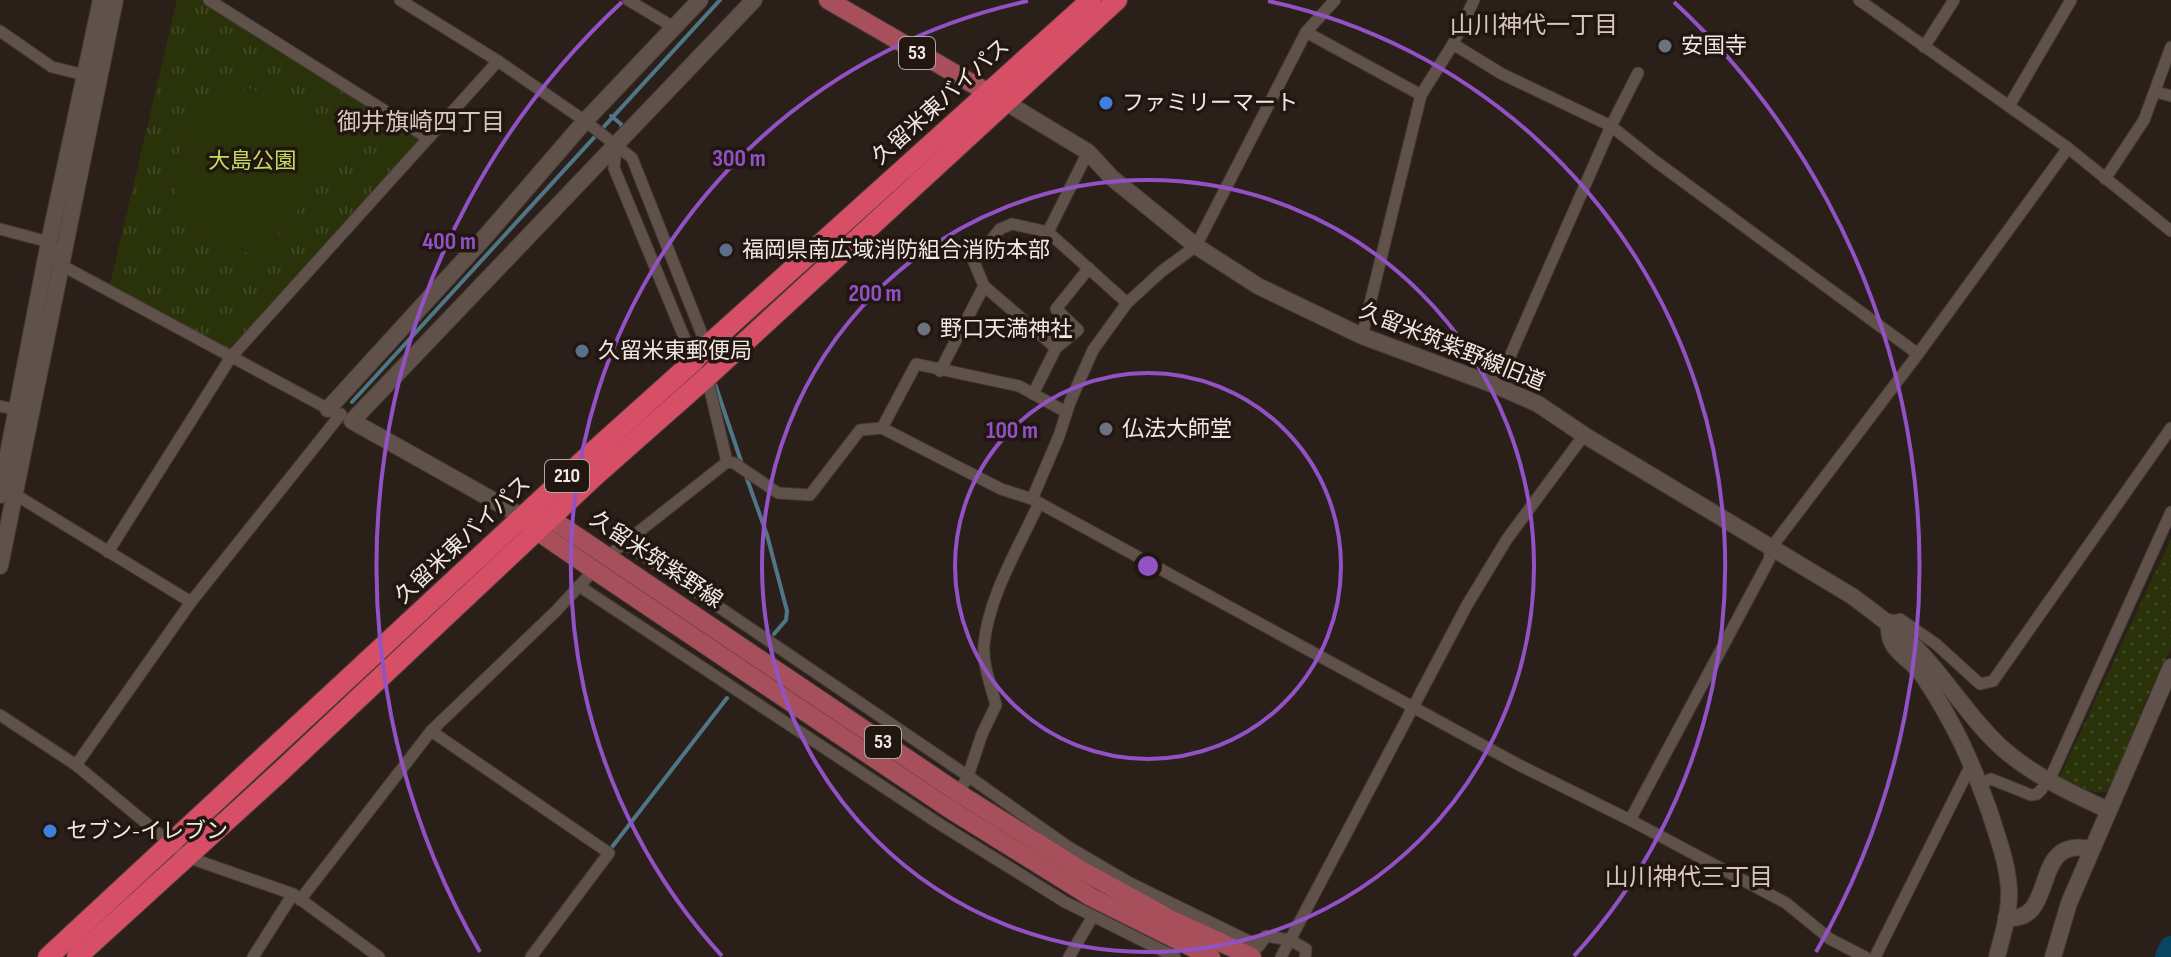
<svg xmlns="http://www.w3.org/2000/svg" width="2171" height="957" viewBox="0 0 2171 957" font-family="'Sofia Sans Condensed','Noto Sans JP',sans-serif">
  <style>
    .grass { fill: url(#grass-dots) }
    .park { fill: url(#park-tufts) }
    .pitch { fill: #2a320a }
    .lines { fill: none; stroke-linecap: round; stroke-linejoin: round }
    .stream { stroke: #4e7687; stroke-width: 4 }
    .river { stroke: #094560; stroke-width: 24 }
    .street-casing { stroke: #443a35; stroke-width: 13 }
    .secondary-casing { stroke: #443a35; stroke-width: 18 }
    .primary-casing { stroke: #443a35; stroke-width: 20 }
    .highway-casing { stroke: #443a35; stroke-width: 22 }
    .street { stroke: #60524a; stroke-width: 11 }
    .secondary { stroke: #60524a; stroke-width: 16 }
    .primary { stroke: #a7505b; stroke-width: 18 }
    .highway { stroke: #d64f67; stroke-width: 20 }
    .ring { fill: none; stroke: #9252c6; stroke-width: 4 }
    .worship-dot { fill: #6b7280; stroke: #221610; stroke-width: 3 }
    .shop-dot { fill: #3f7fe0; stroke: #221610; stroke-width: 3 }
    .service-dot { fill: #5c6f8a; stroke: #221610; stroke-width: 3 }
    .labels { text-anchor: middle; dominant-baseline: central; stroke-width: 7; stroke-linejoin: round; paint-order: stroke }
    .shield { fill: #221610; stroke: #b2a9a4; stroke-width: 2 }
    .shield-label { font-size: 20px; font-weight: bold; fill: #f0e8e3 }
    .poi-label { font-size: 22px; fill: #f0e8e3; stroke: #221610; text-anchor: start }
    .street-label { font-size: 22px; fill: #f0e8e3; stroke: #221610 }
    .park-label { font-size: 22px; fill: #c3dc60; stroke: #221610 }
    .neighbourhood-label { font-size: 24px; fill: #d8c7bf; stroke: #221610 }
    .centre { fill: #9252c6; stroke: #221610; stroke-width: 4 }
    .ring-label { font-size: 24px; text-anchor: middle; font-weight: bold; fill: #9252c6; stroke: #221610; stroke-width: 7; stroke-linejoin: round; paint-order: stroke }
  </style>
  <defs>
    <pattern id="grass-dots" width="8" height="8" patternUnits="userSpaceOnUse" patternTransform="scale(2)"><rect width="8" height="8" fill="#2a320a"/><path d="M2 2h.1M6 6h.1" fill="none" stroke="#3f4622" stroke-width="1.8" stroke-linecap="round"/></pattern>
    <pattern id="park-tufts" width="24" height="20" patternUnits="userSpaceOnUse" patternTransform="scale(2)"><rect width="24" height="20" fill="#2a320a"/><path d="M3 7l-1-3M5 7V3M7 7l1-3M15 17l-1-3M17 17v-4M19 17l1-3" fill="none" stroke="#3f4622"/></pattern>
  </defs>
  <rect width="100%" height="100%" fill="#2b1f19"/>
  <path class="grass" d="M2171,539V649L2145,702L2110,792H2094L2059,778Z"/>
  <path class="park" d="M177,0H206L428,138L411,161L377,185L231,357L108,293Z"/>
  <path class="pitch" d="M247,88L273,95L333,131L340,146V161L269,244L256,254C214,250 158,208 176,158C179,149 187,140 192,132C211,102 212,97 247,88Z"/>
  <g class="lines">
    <g class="stream">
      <path d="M611,116L621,124L622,129"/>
      <path d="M714,381L742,464"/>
      <path d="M352,402L720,0"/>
      <path d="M746,476L767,535L787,611L786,620L774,634"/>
      <path d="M609,851L727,698"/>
    </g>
    <path class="river" d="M2167,957L2171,948"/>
    <g class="street-casing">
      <g id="street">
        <path d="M209,0L428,138"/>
        <path d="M400,0L498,61L585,121L632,158L707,347"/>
        <path d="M628,0L675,28"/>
        <path d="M1859,0L2068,148L2171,231"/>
        <path d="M0,31L52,67L85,75"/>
        <path d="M1306,32L1421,95"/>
        <path d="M1453,44L1502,74L1611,126L1655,161L1918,354"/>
        <path d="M1924,47L1954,0"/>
        <path d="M2156,92L2171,96"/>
        <path d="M2009,106L2071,0"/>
        <path d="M616,146L614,168L694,361"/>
        <path d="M2105,179L2144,120L2171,47"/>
        <path d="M0,229L49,242L63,266L334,412"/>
        <path d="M1048,232L1088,152"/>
        <path d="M1089,268L1056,309L1078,330L1056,348L984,286L974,262L1000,229L1012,224L1048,232L1127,303"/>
        <path d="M1362,336L1421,95L1453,44L1474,0"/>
        <path d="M940,371L984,286"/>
        <path d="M707,377L727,462"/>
        <path d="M1497,386L1611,126L1638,73"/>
        <path d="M1033,394L1056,348"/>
        <path d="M0,406L18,410"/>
        <path d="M882,428L916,364L1019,386L1066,412"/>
        <path d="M727,462L734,463L778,493L810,495L860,430L882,428L1001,489L1032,499L1519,765L1630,820L1786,903L1830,939L1865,957"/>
        <path d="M11,492L191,602"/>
        <path d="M1032,499L1059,436L1070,402L1093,350L1127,303L1162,271L1196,246L1306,32L1335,0"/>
        <path d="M623,542L968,776L1067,846L1130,883L1259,946L1266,936L1290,940L1306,949L1305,957"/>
        <path d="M108,552L231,357L498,61"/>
        <path d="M608,556L727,462"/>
        <path d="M579,586L938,823L1065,902L1175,957"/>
        <path d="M1889,622L1900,619L1936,644L1980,684L1993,681L2171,428"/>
        <path d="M0,715L76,765L187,857L293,894L379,957"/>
        <path d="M431,731L609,853L531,957"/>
        <path d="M76,765L191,602L341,414"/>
        <path d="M2053,772L2171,512"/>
        <path d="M1979,784L1991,779L2031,795L2037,794L2042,789"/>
        <path d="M956,798L968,776L982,734L996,705C991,686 982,663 984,644C989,595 1019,547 1039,503"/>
        <path d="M1630,820L1769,560L1771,548L1918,354L2068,148"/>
        <path d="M300,900L431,731L556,611L594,570"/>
        <path d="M253,957L293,894"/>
        <path d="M1069,957L1093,916"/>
        <path d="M1281,957L1467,605L1507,539L1584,435"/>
        <path d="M1875,957L1972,763"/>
      </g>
    </g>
    <g class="secondary-casing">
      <g id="secondary">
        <path d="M1007,103L1088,152L1112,178L1196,246L1258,286L1362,336L1497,386L1538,404L1584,435L1852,596C1875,613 1898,630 1918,650C1948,681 1970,719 2002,748C2032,775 2071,793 2108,810"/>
        <path d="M328,409L484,238L585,121L700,0"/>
        <path d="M0,495L49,242L101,0"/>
        <path d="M523,517L352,421L754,0"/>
        <path d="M0,566L115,0"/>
        <path d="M1889,622C1887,654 1908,654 1923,676C1955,724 1971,760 1990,813C1998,839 2008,864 2009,891C2010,913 2002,936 1997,957"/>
        <path d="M2006,918C2060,923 2028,835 2091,849"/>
        <path d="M2053,957L2069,903L2171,667"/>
      </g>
    </g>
    <g class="primary-casing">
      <g id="primary">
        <path d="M828,0L999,99"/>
        <path d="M538,518H550L960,794L1081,870L1170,919L1252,957"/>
        <path d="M526,520L537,531L594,570L948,808L1091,897L1211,957"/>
      </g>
    </g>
    <g class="highway-casing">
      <g id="highway">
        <path d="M48,957L588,456L694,361L707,346L1091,0"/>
        <path d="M77,957L279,773L596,475L707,377L1117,0"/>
      </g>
    </g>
    <use href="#street" class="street"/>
    <use href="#secondary" class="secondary"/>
    <use href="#primary" class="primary"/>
    <use href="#highway" class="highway"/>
  </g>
  <g class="ring">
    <circle cx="1148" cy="566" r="193"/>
    <circle cx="1148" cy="566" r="386"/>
    <path d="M722 956A578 578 0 0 1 1028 1M1268 1A578 578 0 0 1 1574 956"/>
    <path d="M480 952A771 771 0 0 1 622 2M1674 2A771 771 0 0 1 1816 952"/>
  </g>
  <g class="worship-dot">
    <circle cx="1665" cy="46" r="8"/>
    <circle cx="924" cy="329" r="8"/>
    <circle cx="1106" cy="429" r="8"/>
  </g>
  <g class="shop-dot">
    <circle cx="1106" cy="103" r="8"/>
    <circle cx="50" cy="831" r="8"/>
  </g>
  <g class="service-dot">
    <circle cx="726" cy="250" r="8"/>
    <circle cx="582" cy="351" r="8"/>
  </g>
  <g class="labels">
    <g class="shield">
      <rect x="899" y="37" width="36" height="32" rx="6"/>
      <rect x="545" y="460" width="44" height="32" rx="6"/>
      <rect x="865" y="726" width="36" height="32" rx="6"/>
    </g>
    <g class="shield-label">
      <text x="917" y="53">53</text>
      <text x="567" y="476">210</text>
      <text x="883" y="742">53</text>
    </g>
    <g class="poi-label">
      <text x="1681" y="46">安国寺</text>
      <text x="1122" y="103">ファミリーマート</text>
      <text x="742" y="250">福岡県南広域消防組合消防本部</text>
      <text x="940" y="329">野口天満神社</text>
      <text x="598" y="351">久留米東郵便局</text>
      <text x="1122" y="429">仏法大師堂</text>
      <text x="66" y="831">セブン-イレブン</text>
    </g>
    <g class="street-label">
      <text transform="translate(941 102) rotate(-42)">久留米東バイパス</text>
      <text transform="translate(1452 347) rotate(22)">久留米筑紫野線旧道</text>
      <text transform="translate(463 540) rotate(-43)">久留米東バイパス</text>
      <text transform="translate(656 560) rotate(34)">久留米筑紫野線</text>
    </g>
    <g class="park-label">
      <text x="252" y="161">大島公園</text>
    </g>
    <g class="neighbourhood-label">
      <text x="1534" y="25">山川神代一丁目</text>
      <text x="421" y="122">御井旗崎四丁目</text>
      <text x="1689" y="877">山川神代三丁目</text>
    </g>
  </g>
  <circle cx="1148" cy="566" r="12" class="centre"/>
  <g class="ring-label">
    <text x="739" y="166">300 m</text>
    <text x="449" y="249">400 m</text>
    <text x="875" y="301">200 m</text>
    <text x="1012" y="438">100 m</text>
  </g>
</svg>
